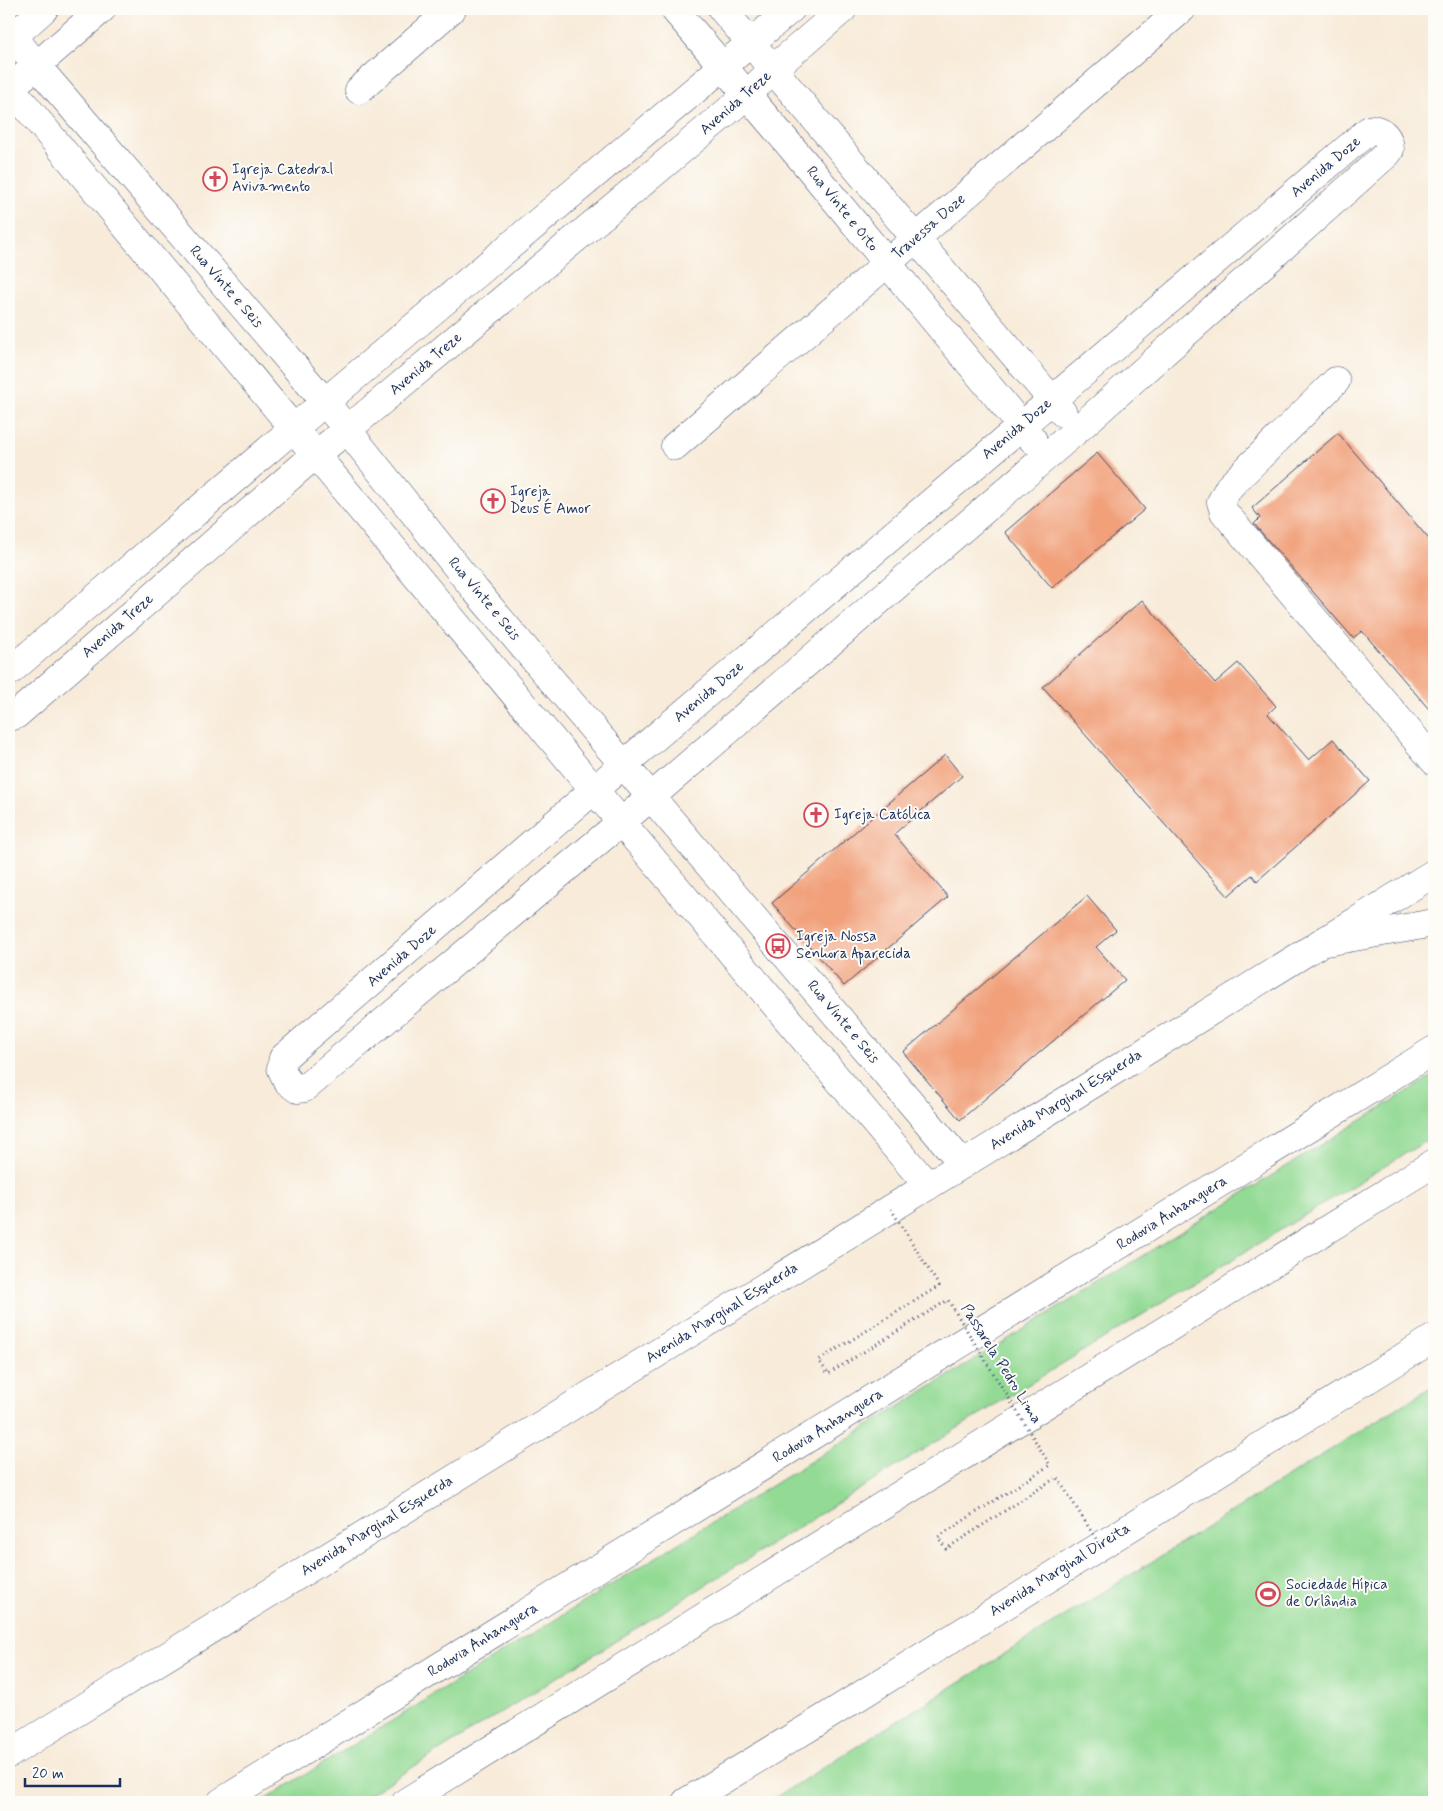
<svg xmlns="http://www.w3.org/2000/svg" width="1443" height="1811" viewBox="0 0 1443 1811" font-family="Mynerve,sans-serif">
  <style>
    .green { fill: #93da94; stroke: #578479 }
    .building { fill: #f1a07a }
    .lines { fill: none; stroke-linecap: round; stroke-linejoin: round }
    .minor-casing { stroke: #3c4b70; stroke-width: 29 }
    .major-casing { stroke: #3c4b70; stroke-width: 29 }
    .highway-casing { stroke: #3c4b70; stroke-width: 29 }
    .minor { stroke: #fff; stroke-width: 28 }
    .major { stroke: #fff; stroke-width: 28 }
    .highway { stroke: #fff; stroke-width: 28 }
    .path-bridge { stroke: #3c4b70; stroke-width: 3; stroke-dasharray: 1 4; stroke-linecap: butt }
    .labels { text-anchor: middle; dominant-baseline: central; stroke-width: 4; stroke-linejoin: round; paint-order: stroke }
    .street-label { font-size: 15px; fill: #1b2f5e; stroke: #fdfcf7 }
    .poi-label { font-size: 15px; fill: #1b2f5e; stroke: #fdfcf7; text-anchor: start }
  </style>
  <rect width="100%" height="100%" fill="#fdfcf7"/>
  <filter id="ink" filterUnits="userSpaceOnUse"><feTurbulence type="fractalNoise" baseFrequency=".02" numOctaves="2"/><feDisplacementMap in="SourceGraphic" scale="10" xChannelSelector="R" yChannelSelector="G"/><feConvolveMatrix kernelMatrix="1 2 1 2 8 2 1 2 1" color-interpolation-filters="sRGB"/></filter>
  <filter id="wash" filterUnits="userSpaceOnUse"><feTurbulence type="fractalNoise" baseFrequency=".0096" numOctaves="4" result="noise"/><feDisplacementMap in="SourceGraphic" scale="20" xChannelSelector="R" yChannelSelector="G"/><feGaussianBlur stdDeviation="1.12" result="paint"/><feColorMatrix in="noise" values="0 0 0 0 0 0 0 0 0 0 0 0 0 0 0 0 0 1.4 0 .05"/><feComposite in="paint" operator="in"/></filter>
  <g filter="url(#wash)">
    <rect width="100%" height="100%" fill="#f8ebd9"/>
    <g class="green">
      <path d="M1434,1075V1136L1003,1400L357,1802H261Z"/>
      <path d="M1434,1385V1802H768Z"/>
    </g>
    <g id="blocks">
      <g class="building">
        <path d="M1338,433L1434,545V715L1362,631L1353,638L1254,524L1260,518L1252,508Z"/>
        <path d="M1097,453L1145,509L1052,588L1005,532Z"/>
        <path d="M1142,600L1215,683L1238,663L1276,706L1268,714L1309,760L1333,739L1370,781L1257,881L1252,875L1228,896L1043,687Z"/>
        <path d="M945,755L962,776L894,834L948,897L844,986L772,903Z"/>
        <path d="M1087,896L1116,930L1096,947L1125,980L960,1120L903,1052Z"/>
      </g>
    </g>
  </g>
  <g filter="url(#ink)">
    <use href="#blocks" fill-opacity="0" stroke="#3c4b70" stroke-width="1"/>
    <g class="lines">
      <g class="minor-casing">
        <g id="minor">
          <path d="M674,9L804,162L1033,440"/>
          <path d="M722,9L1063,413"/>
          <path d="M9,31L36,65L325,402L476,591L963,1164"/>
          <path d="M9,40L44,9"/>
          <path d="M23,77L102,9"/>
          <path d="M9,86L595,791L928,1186"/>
          <path d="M359,90L452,9"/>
          <path d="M1373,129C1384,131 1390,139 1390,150L1387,154L1077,430L651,797L305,1088L297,1089L287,1081L281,1068L283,1058L624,764L1369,130Z"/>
          <path d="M1336,381L1229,487L1221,502L1224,512L1434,761"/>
          <path d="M675,446L1182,9"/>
          <path d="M9,672L294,428L791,9"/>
          <path d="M9,717L16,715L315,455L347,430L747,95L773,69L843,9"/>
        </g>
      </g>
      <g class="major-casing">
        <g id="major">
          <path d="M9,1754L1434,873"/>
          <path d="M686,1802L813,1725L1434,1338"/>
        </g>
      </g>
      <g class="highway-casing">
        <g id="highway">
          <path d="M1320,943L1434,923"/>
          <path d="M221,1802L1434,1050"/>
          <path d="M406,1802L1434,1163"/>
        </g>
      </g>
      <use href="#minor" class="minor"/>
      <use href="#major" class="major"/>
      <use href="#highway" class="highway"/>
      <path class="path-bridge" d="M891,1209L939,1286L819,1360L828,1374L948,1300L1050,1465L938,1537L946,1549L1057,1477L1100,1545"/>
    </g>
  </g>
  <defs>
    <g id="church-ring" transform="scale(1.25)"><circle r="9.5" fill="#fdfcf7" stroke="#d1495b" stroke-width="1.5"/><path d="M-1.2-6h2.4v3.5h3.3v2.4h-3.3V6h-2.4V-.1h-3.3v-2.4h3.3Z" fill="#d1495b"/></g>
    <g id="bus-ring" transform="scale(1.25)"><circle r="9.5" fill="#fdfcf7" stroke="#d1495b" stroke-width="1.5"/><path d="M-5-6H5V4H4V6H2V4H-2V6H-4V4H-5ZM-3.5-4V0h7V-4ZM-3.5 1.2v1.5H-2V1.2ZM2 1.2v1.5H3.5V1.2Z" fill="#d1495b"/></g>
    <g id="stadium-ring" transform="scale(1.25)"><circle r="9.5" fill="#fdfcf7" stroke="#d1495b" stroke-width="1.5"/><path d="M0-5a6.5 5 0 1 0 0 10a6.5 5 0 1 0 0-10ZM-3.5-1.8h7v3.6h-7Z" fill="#d1495b"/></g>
  </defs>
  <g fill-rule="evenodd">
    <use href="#church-ring" x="215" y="179"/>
    <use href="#church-ring" x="493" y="501"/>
    <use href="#church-ring" x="816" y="815"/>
    <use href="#bus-ring" x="778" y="946"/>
    <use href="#stadium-ring" x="1268" y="1594"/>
  </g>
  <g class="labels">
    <g class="street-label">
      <text transform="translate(736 103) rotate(-41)">Avenida Treze</text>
      <text transform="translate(1326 167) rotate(-40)">Avenida Doze</text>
      <text transform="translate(842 209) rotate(51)">Rua Vinte e Oito</text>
      <text transform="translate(929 227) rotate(-41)">Travessa Doze</text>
      <text transform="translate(226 287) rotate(49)">Rua Vinte e Seis</text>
      <text transform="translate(426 364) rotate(-40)">Avenida Treze</text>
      <text transform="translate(1017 429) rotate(-40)">Avenida Doze</text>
      <text transform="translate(484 599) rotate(50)">Rua Vinte e Seis</text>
      <text transform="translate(118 626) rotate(-41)">Avenida Treze</text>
      <text transform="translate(709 692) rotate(-40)">Avenida Doze</text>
      <text transform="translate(402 956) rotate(-41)">Avenida Doze</text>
      <text transform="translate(843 1022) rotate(50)">Rua Vinte e Seis</text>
      <text transform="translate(1066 1100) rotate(-32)">Avenida Marginal Esquerda</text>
      <text transform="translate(1172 1213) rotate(-32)">Rodovia Anhanguera</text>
      <text transform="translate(722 1313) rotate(-32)">Avenida Marginal Esquerda</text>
      <text transform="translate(1001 1364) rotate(58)">Passarela Pedro Lima</text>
      <text transform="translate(828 1426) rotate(-32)">Rodovia Anhanguera</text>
      <text transform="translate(377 1526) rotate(-32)">Avenida Marginal Esquerda</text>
      <text transform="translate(1060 1570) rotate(-32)">Avenida Marginal Direita</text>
      <text transform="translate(483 1640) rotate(-32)">Rodovia Anhanguera</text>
    </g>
    <g class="poi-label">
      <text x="232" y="170">Igreja Catedral<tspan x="232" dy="17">Avivamento</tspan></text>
      <text x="510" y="492">Igreja<tspan x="510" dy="17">Deus É Amor</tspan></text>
      <text x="834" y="815">Igreja Católica</text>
      <text x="796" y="937">Igreja Nossa<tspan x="796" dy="17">Senhora Aparecida</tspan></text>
      <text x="1286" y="1585">Sociedade Hípica<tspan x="1286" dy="17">de Orlândia</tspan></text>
    </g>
  </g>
  <rect width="1443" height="1811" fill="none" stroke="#fdfcf7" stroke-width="30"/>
  <path d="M25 1778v8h95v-8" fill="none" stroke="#1b2f5e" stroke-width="2.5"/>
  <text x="32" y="1778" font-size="15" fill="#1b2f5e" stroke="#fdfcf7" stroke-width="4" paint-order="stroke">20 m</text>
</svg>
